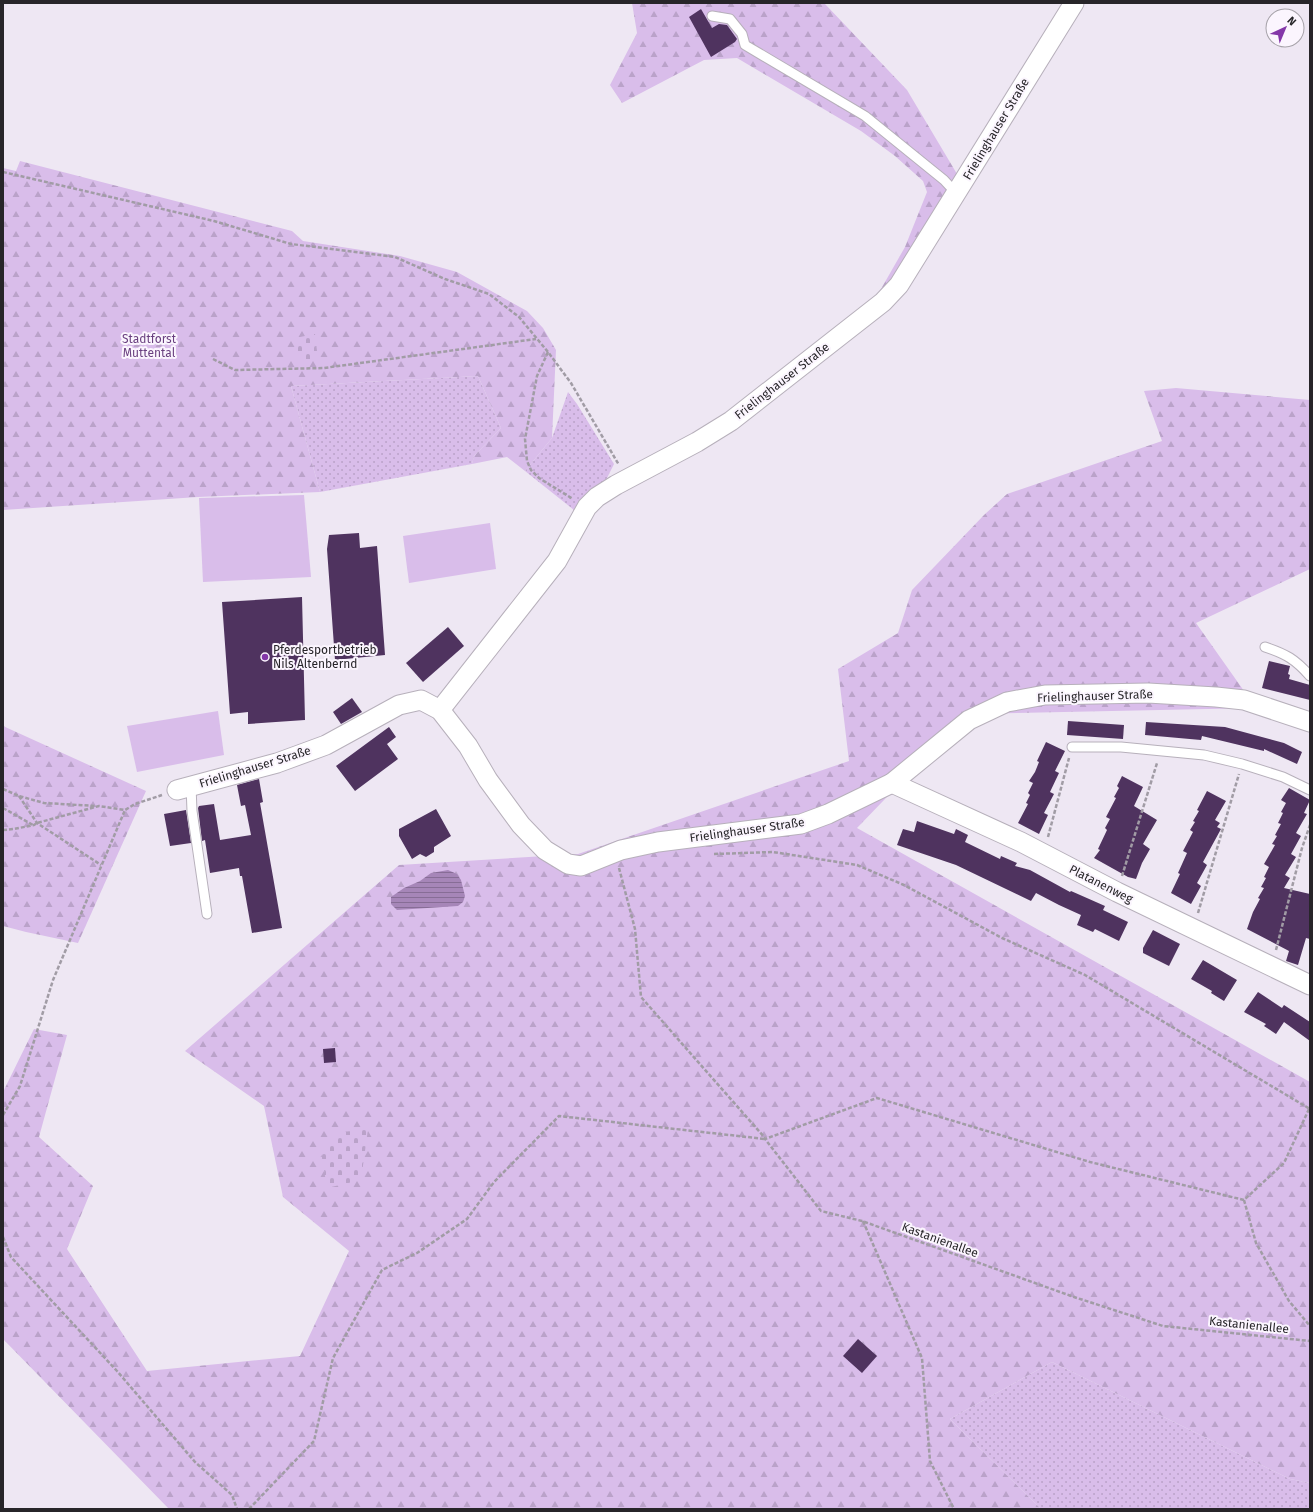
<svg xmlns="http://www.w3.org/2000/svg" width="1313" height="1512" viewBox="0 0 1313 1512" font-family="'Fira Sans',sans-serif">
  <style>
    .grass { fill: url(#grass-dots) }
    .forest { fill: url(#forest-firs) }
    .cemetery { fill: url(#cemetery-stones) }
    .garden { fill: #d9bdea }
    .water { fill: url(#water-rules) }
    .building { fill: #4f335f }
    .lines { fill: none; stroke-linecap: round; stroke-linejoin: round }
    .lane-casing { stroke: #b7b0bb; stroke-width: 11 }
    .street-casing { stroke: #b7b0bb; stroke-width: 21 }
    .path { stroke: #a19ca5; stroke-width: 2.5; stroke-dasharray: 4 2; stroke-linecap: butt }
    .lane { stroke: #fff; stroke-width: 9 }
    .street { stroke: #fff; stroke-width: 19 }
    .poi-dot { fill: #8437a9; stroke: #fbf5fe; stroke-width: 1.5 }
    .labels { text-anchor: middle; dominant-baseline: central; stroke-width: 4; stroke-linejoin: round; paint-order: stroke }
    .street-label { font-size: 12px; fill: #272529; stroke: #fbf5fe }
    .park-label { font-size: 12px; fill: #693f7f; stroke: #fbf5fe }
    .poi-label { font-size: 12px; fill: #272529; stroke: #fbf5fe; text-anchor: start }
  </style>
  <defs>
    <pattern id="grass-dots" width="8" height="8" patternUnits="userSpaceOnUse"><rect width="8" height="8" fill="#d9bdea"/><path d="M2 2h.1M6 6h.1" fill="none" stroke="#baa2c9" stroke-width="1.8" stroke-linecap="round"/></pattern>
    <pattern id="forest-firs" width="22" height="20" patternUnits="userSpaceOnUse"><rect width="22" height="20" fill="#d9bdea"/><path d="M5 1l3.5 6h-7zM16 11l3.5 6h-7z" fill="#baa2c9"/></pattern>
    <pattern id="cemetery-stones" width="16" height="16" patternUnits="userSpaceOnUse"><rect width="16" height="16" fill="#d9bdea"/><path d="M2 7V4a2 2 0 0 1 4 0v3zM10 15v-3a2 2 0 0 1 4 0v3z" fill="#baa2c9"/></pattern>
    <pattern id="water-rules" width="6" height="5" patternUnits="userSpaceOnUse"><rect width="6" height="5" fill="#a686b8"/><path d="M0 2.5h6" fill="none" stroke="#876d96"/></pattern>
  </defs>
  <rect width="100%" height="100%" fill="#eee7f3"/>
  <g class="grass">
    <path d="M478,376L501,428L474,456L472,464L320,492L291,386Z"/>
    <path d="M568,392L577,404L614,464L603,486L579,514L525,471L552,438Z"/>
    <path d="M1052,1362L1290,1479L1310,1483V1509H1041L950,1419Z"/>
  </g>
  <g class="forest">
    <path d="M632,3H823L825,4L907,90L960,179L901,272L873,303L905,247L927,192L923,181L895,156L861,131L737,58L704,60L622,103L610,85L637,33Z"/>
    <path d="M20,161L292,231L303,241L400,256L457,272L527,311L543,328L556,350L552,438L525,471L507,457L472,464L474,456L501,428L478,376L291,386L320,492L198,497L3,510V168L16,171Z"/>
    <path d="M1176,388L1310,400V569L1196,623L1256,708L967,714L857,828L1310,1082V1483L1290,1479L1052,1362L950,1419L1041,1509H169L3,1339V1092L34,1029L67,1035L39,1137L93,1186L67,1249L147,1371L300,1356L349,1251L283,1197L264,1106L185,1051L399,865L578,854L849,761L838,669L898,633L912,590L984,515L1007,494L1162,441L1144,391Z"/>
    <path d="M3,726L146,791L78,943L26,932L3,926Z"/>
  </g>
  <g class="cemetery">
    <path d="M315,334L318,360L296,362L295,338Z"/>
    <path d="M368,1129L361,1180L327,1188L321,1152L343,1132Z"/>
  </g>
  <g class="garden">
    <path d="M304,495L311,577L203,582L199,498Z"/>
    <path d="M490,523L496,569L409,583L403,536Z"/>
    <path d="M218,711L224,755L137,772L127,726Z"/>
  </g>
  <path class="water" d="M448,870L457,874L461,880L465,896L463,902L458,906L397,910L391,904V897L404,888L420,881L431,873Z"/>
  <g class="building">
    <path d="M701,9L712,28L719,24L727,25L737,39L735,42L711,57L689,17Z"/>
    <path d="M359,533L360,548L377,546L385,655L335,660L327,549L329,535Z"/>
    <path d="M302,597L305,720L248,724V712L230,714L222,602Z"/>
    <path d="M448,627L464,646L423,682L406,663Z"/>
    <path d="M1269,661L1290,666L1288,674L1290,675L1289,679L1310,685V700L1262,688Z"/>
    <path d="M352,698L362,712L341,724L333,712Z"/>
    <path d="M1068,721L1124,725L1123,739L1067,735Z"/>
    <path d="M1146,722L1225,727L1284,743L1302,752L1297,764L1264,749V751L1202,736L1201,740L1145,735Z"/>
    <path d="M389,727L396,737L387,744L398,759L355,791L336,766Z"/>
    <path d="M1046,742L1065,751L1055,771L1059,773L1050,792L1054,794L1044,813L1048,815L1039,834L1018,823L1028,804L1026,803L1030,795L1028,793L1033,783L1029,781L1035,772L1039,762L1037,761Z"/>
    <path d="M1122,776L1143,787L1134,806L1157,820L1143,844L1150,849L1142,863L1136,879L1128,877L1094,858L1100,850L1098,849L1107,830L1105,828L1110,819L1106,817L1116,798L1114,797L1119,788L1117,786Z"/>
    <path d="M259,779L263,802L260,803L282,928L252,933L242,876H240L239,868L210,873L205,840L202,841L198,808L199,806L214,804L220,840L251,835L245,805L241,806L237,785Z"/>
    <path d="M1289,788L1310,800L1304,813L1307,814L1296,833L1301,836L1291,854L1296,857L1285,875L1290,878L1284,888L1310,894V939L1306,938L1298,965L1286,961L1289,951L1247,929L1253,912L1260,899L1258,898L1264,888L1261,887L1266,878L1264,877L1269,867L1264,864L1275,845L1272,844L1277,836L1275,835L1281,824L1278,823L1283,813L1281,812L1286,803L1281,800Z"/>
    <path d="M1207,791L1226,801L1215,820L1220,823L1217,827L1221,829L1203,862L1207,865L1197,883L1201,886L1191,904L1171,893L1180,874L1178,873L1187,853L1183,851L1193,832L1190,830L1195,822L1193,821L1199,811L1197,810Z"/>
    <path d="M436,809L451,836L434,847V852L426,857L420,854L412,859L399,836V829Z"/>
    <path d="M186,810L191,843L170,846L164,814Z"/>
    <path d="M917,821L954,834L956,829L968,835L965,842L1000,859L1001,856L1017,863L1015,866L1030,870L1070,892L1071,891L1105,906L1103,910L1128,922L1119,941L1095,929L1093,932L1077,925L1081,915L1059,905L1036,893L1031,901L956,865L897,845L903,829L914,832Z"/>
    <path d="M1153,930L1180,944L1169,966L1143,953V948Z"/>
    <path d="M1203,960L1237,980L1224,1001L1211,993L1212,991L1191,979Z"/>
    <path d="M1258,992L1282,1008L1284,1005L1310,1022V1041L1284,1022L1276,1034L1264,1026L1266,1024L1244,1012Z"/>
    <path d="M335,1048L336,1062L324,1063L323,1049Z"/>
    <path d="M858,1339L877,1356L862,1373L843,1356Z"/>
  </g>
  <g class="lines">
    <g class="lane-casing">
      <g id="lane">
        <path d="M712,16L730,19L742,34L745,45L865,116L944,180L957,194"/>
        <path d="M1265,647C1286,654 1295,659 1310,676"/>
        <path d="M1072,747H1121L1204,755L1242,764L1283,777L1310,790"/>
        <path d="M191,786L192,811L207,914"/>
      </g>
    </g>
    <g class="street-casing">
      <g id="street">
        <path d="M440,710L557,561L587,507L597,497L616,485L697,442L731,421L883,302L899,285L1074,3"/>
        <path d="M892,783L1021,842L1117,892L1310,985"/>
        <path d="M177,790L277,763L326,745L399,705L421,700L440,710L468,746L488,780L521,825L545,850L568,864L581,866L621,850L658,842L801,824L828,814L892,783L969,720L1007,702L1045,695L1148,693L1216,697L1244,700L1310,722"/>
      </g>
    </g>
    <g class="path">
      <path d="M3,172L214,221L291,244L395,257L445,279L489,294L519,317L548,352L571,383L619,465"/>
      <path d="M548,352L537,376L525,439L527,461L531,470L539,478L573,499"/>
      <path d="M213,359L235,370L324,368L536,339"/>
      <path d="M3,789L19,796L44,803L96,806"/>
      <path d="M19,796L37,823L101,865"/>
      <path d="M3,808L33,825"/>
      <path d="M3,830L14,829L34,825L37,823L99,806L125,810L135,804L162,795"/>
      <path d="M1048,837L1069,758"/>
      <path d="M714,854L773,852L857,865L904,885L1002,938L1085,975L1310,1109"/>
      <path d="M619,868L635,929L641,997L765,1138"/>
      <path d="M1122,876L1157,763"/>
      <path d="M1198,913L1239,774"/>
      <path d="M1276,950L1302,848L1310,825"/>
      <path d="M1309,1109L1284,1163L1244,1200L1256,1243L1289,1301L1310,1326"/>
      <path d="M3,1115L20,1086L53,980L125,810"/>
      <path d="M1244,1200L1090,1162L877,1098L765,1139L821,1211L862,1221L1074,1297L1163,1326L1310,1341"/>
      <path d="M863,1221L922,1358L930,1461L954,1509"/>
      <path d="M3,1237L11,1257L117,1371L195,1462L232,1495L237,1509"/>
      <path d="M249,1509L314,1441L333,1358L382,1270L417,1253L467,1219L494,1182L559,1116L765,1139"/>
    </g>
    <use href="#lane" class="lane"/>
    <use href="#street" class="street"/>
  </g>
  <circle class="poi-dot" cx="265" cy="657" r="4"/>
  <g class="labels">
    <g class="street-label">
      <text transform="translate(996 129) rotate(-59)">Frielinghauser Straße</text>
      <text transform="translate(782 381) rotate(-38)">Frielinghauser Straße</text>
      <text transform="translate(1095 696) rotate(-2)">Frielinghauser Straße</text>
      <text transform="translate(255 767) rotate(-17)">Frielinghauser Straße</text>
      <text transform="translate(747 830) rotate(-8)">Frielinghauser Straße</text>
      <text transform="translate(1101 884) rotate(27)">Platanenweg</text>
      <text transform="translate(940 1240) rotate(20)">Kastanienallee</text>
      <text transform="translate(1249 1325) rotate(6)">Kastanienallee</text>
    </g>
    <g class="park-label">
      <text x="149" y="339">Stadtforst<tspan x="149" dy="14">Muttental</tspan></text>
    </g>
    <g class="poi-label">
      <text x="273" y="650">Pferdesportbetrieb<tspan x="273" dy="14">Nils Altenbernd</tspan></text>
    </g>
  </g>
  <rect width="1313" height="1512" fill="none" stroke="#272529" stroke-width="8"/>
  <g transform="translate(1285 28) rotate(44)"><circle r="19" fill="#fbf5fe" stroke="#a6a2a9"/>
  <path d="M0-3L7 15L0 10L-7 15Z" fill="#8437a9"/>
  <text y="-6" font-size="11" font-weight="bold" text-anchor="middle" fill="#272529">N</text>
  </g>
</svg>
